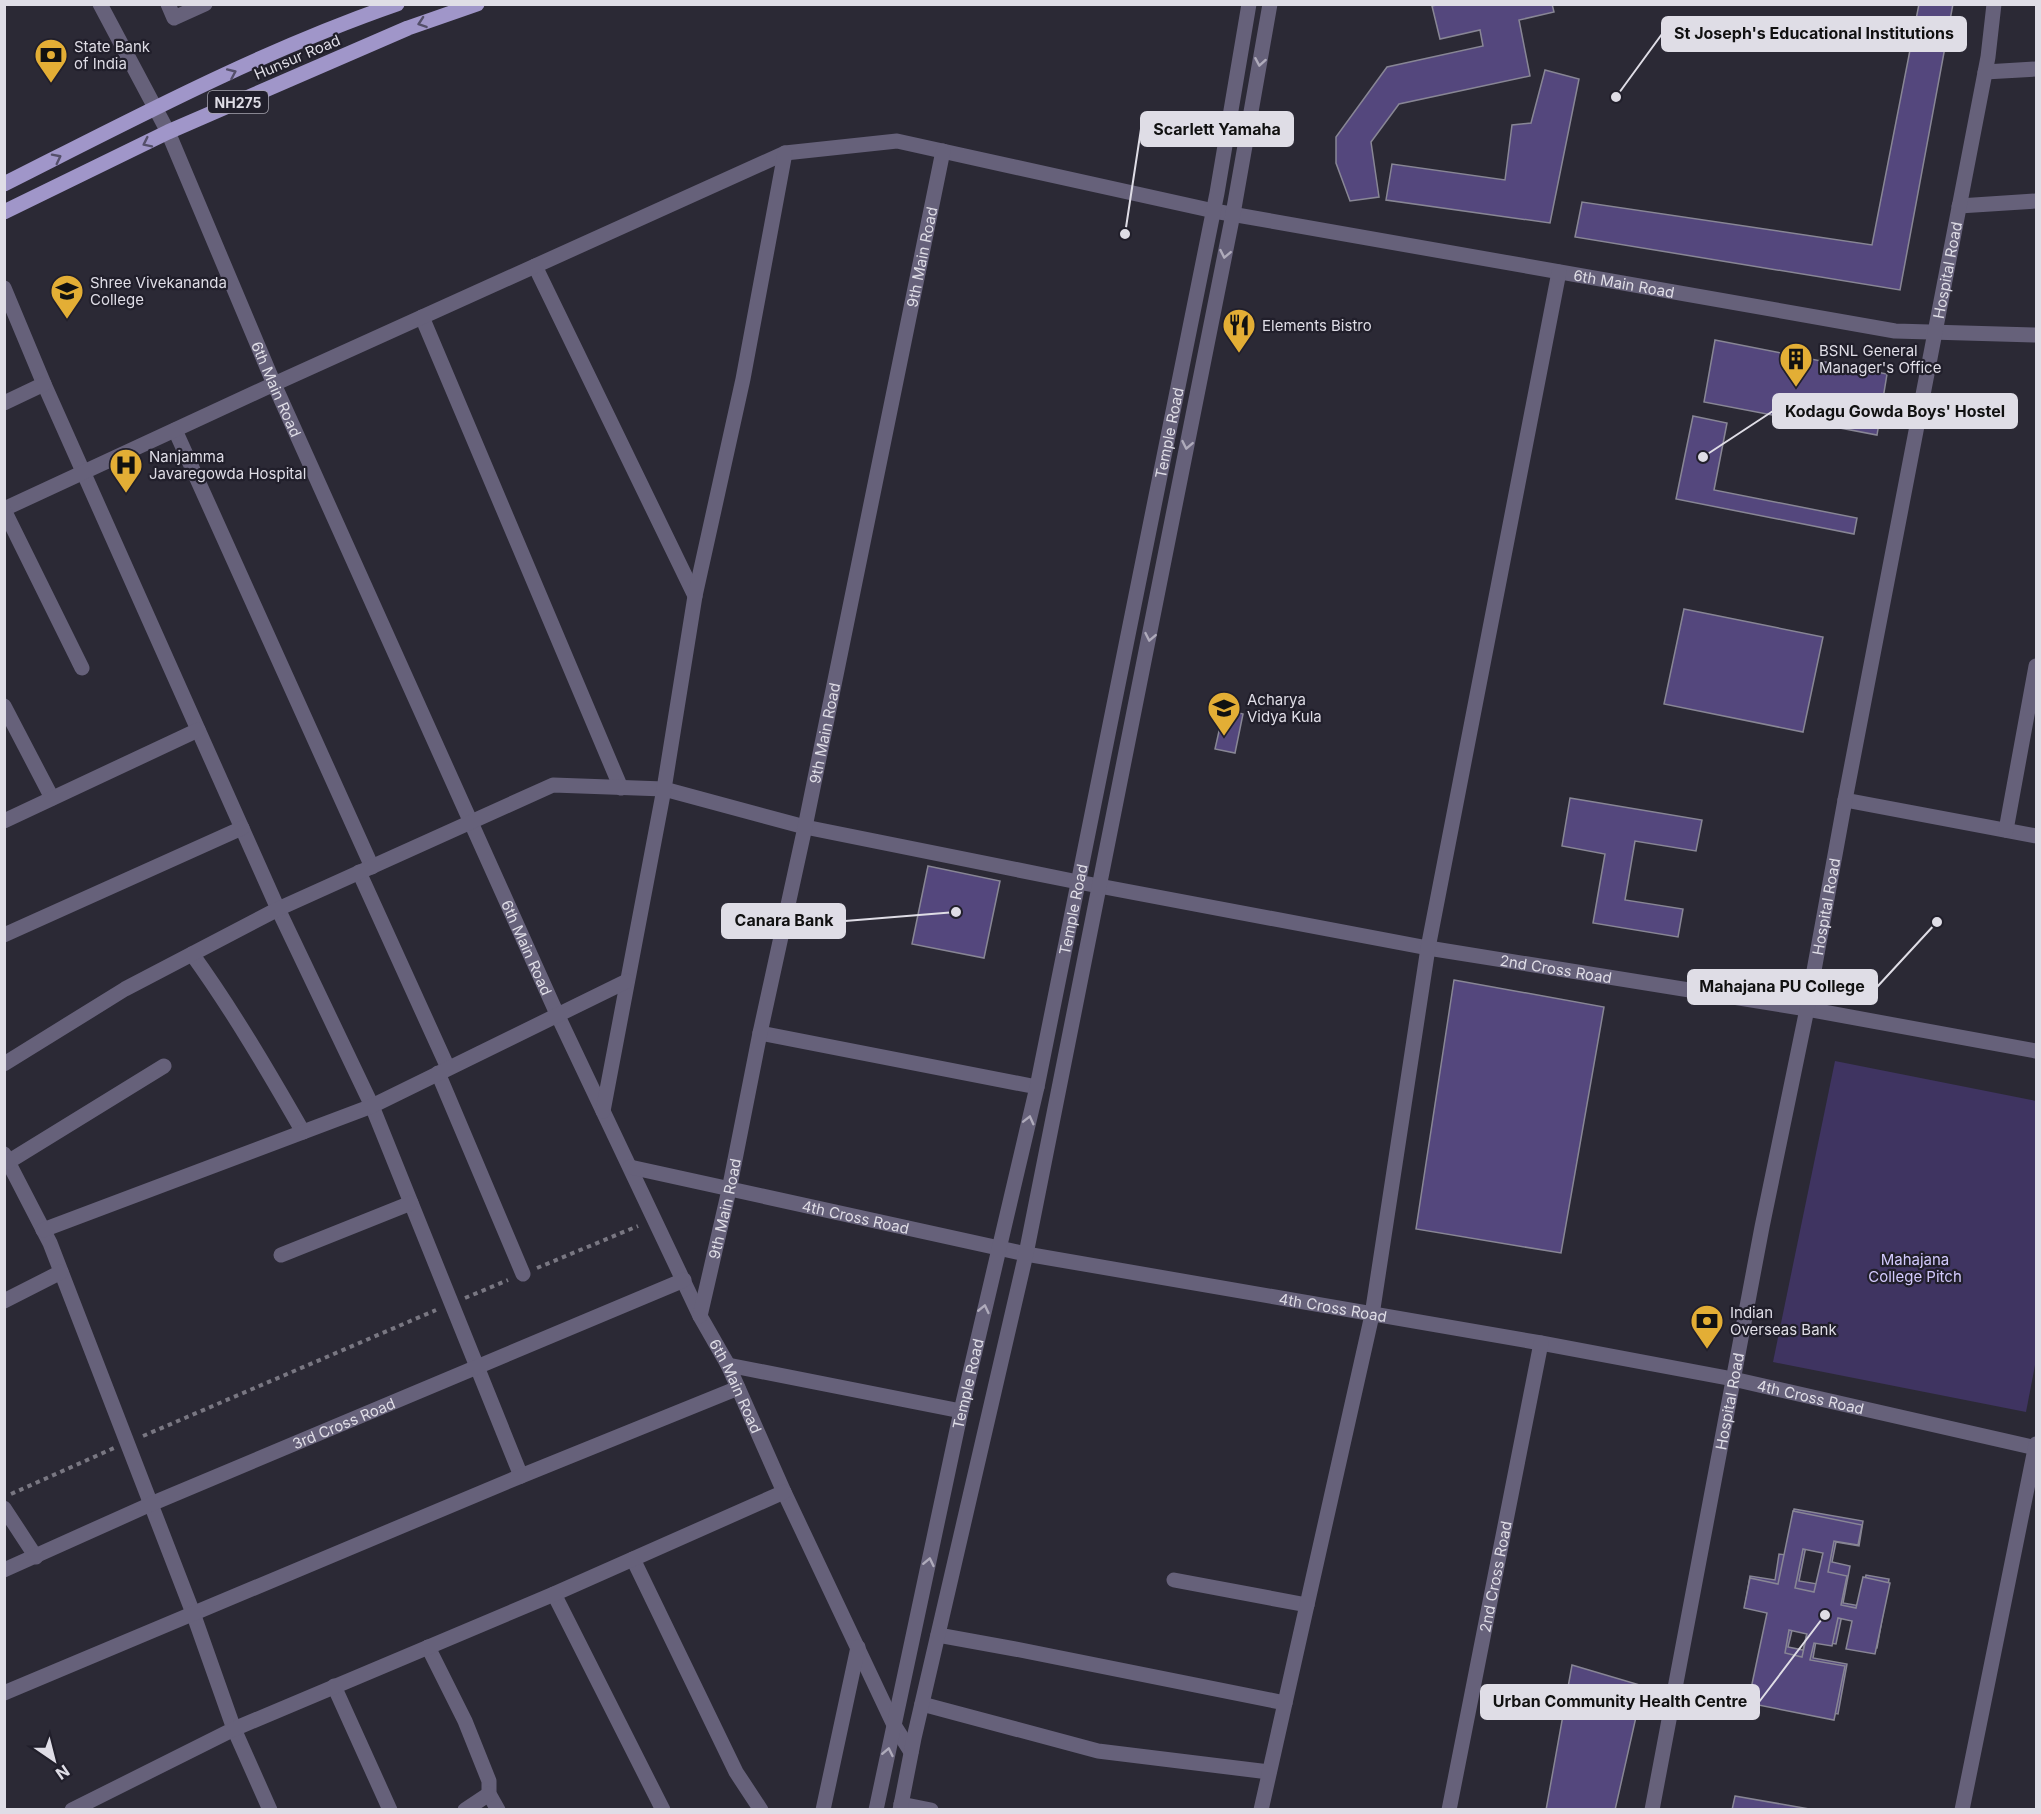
<svg xmlns="http://www.w3.org/2000/svg" width="2041" height="1814" viewBox="0 0 2041 1814" font-family="Inter,sans-serif">
  <style>
    .green { fill: #3f3461 }
    .building { fill: #54477d; stroke: #888695; stroke-width: 1.5; fill-rule: evenodd }
    .lines { fill: none; stroke-linecap: round; stroke-linejoin: round }
    .path { stroke: #797782; stroke-width: 4; stroke-dasharray: 4.5 4.5; stroke-linecap: butt }
    .minor { stroke: #66617a; stroke-width: 15 }
    .major { stroke: #a096c9; stroke-width: 15 }
    .oneway { stroke: #544f6a }
    .oneway2 { stroke: #afabbb }
    .labels { text-anchor: middle; dominant-baseline: central; stroke-width: 4.5; stroke-linejoin: round; paint-order: stroke }
    .shield { fill: #211f2b; stroke: #a6a4ae; stroke-width: 1.5 }
    .shield-label { font-size: 14px; font-weight: bold; fill: #dfdde6 }
    .poi-label { font-size: 15px; fill: #dfdde6; stroke: #211f2b; text-anchor: start }
    .street-label { font-size: 15px; fill: #dfdde6; stroke: #211f2b }
    .park-label { font-size: 15px; fill: #d3cafd; stroke: #211f2b }
    .leader { fill: none; stroke: #dfdde6; stroke-width: 2 }
    .callout-dot { fill: #dfdde6; stroke: #211f2b; stroke-width: 2 }
    .callout { fill: #dfdde6; stroke: #dfdde6; stroke-width: 2 }
    .callout-label { font-size: 16px; text-anchor: middle; font-weight: bold; fill: #111 }
  </style>
  <rect width="100%" height="100%" fill="#2b2935"/>
  <path class="green" d="M1835,1061L2036,1101V1360L2026,1412L1773,1362Z"/>
  <g class="building">
    <path d="M1440,4H1552L1554,12L1519,20L1530,76L1399,104L1371,142L1379,197L1350,201L1336,163V137L1387,67L1483,46L1480,30L1440,39L1432,6Z"/>
    <path d="M1919,4H1953L1900,290L1575,237L1582,202L1872,245Z"/>
    <path d="M1545,70L1579,79L1550,223L1386,200L1392,164L1505,180L1512,125L1531,123Z"/>
    <path d="M1715,340L1887,374L1877,435L1704,402Z"/>
    <path d="M1693,416L1727,423L1714,490L1857,518L1854,534L1676,499Z"/>
    <path d="M1684,609L1823,637L1803,732L1664,704Z"/>
    <path d="M1224,709L1243,714L1235,753L1215,749Z"/>
    <path d="M1570,798L1702,820L1696,851L1635,841L1625,900L1683,909L1678,937L1593,923L1605,854L1562,846Z"/>
    <path d="M928,866L1000,881L984,958L912,944Z"/>
    <path d="M1454,980L1604,1007L1561,1253L1416,1229Z"/>
    <path d="M1794,1509L1863,1521L1859,1546L1836,1542L1832,1562L1850,1566L1843,1603L1860,1606L1866,1575L1889,1579L1877,1648L1851,1644L1857,1613L1843,1610L1836,1644L1816,1641L1813,1658L1847,1664L1838,1714L1775,1703L1784,1653L1761,1649L1768,1611L1745,1607L1750,1576L1775,1580L1779,1554L1786,1555ZM1806,1546L1824,1549L1817,1584L1799,1581ZM1793,1626L1808,1629L1803,1650L1788,1647Z"/>
    <path d="M1793,1511L1862,1525L1858,1545L1834,1541L1828,1572L1847,1576L1841,1605L1856,1608L1863,1577L1890,1583L1875,1654L1846,1649L1852,1621L1838,1618L1832,1646L1814,1643L1810,1660L1845,1666L1834,1720L1748,1703L1767,1613L1744,1608L1750,1578L1778,1584ZM1803,1549L1823,1553L1814,1592L1795,1588ZM1789,1630L1807,1634L1802,1657L1785,1653Z"/>
    <path d="M1572,1665L1643,1686L1615,1810H1546Z"/>
    <path d="M1735,1796L1815,1810H1732Z"/>
  </g>
  <g class="lines">
    <g class="path">
      <path d="M537,1268L638,1226"/>
      <path d="M465,1298L508,1280"/>
      <path d="M143,1436L436,1310"/>
      <path d="M11,1494L114,1448"/>
    </g>
    <g class="minor">
      <path id="s1" d="M100,4L168,132L274,384L557,1014L700,1316L728,1365L784,1492L894,1725L911,1752"/>
      <path d="M168,4L174,18L205,4"/>
      <path d="M1985,72L2036,69"/>
      <path d="M1959,206L2036,201"/>
      <path d="M535,266L695,596"/>
      <path d="M4,288L44,384L278,909L372,1106L521,1476"/>
      <path d="M422,317L621,788"/>
      <path d="M4,403L44,384"/>
      <path d="M175,430L372,867"/>
      <path id="s2" d="M4,509L274,384L785,153L897,141L1214,211L1895,331L2036,335"/>
      <path d="M4,510L82,668"/>
      <path d="M4,706L52,798"/>
      <path d="M1845,800L2036,836"/>
      <path d="M4,821L198,730"/>
      <path d="M2006,830L2036,666"/>
      <path d="M359,872L448,1068"/>
      <path d="M4,935L242,828"/>
      <path d="M192,954C233,1011 268,1071 303,1132"/>
      <path d="M760,1033L1037,1087"/>
      <path id="s3" d="M4,1064L125,989L278,909L553,785L664,789L805,827L1078,882L1428,948L1807,1009L2036,1051"/>
      <path d="M438,1073L523,1274"/>
      <path d="M603,1111L664,789L695,596L743,379L785,153"/>
      <path d="M4,1154L50,1243L193,1613L234,1729L270,1810"/>
      <path d="M8,1162L164,1066"/>
      <path id="s4" d="M630,1167L1026,1254L1541,1343L1733,1379L2036,1448"/>
      <path d="M43,1230L372,1106L627,981"/>
      <path d="M281,1255L411,1203"/>
      <path d="M4,1301L61,1272"/>
      <path id="s5" d="M700,1316L729,1190L760,1033L805,827L943,151"/>
      <path d="M728,1365L961,1411"/>
      <path d="M4,1508L36,1557"/>
      <path d="M633,1559L736,1772L761,1810"/>
      <path id="s6" d="M4,1570L151,1504L684,1280"/>
      <path d="M1174,1580L1307,1605"/>
      <path d="M554,1594L663,1810"/>
      <path d="M938,1635L1015,1649L1285,1703"/>
      <path d="M428,1647L465,1721L489,1781V1794L498,1810"/>
      <path d="M334,1686L390,1810"/>
      <path d="M4,1693L521,1476L738,1388"/>
      <path d="M922,1704L1098,1751L1269,1772"/>
      <path d="M901,1804L931,1810"/>
      <path d="M72,1810L234,1729L554,1594L784,1492"/>
      <path d="M465,1810L489,1794"/>
      <path d="M823,1810L858,1647"/>
      <path id="s7" d="M876,1810L961,1411L1037,1087L1217,193L1249,4"/>
      <path d="M900,1810L914,1738L1026,1254L1233,214L1270,4"/>
      <path d="M1261,1810L1372,1315L1428,948L1559,272"/>
      <path id="s8" d="M1449,1810L1541,1343"/>
      <path id="s9" d="M1652,1810L1762,1227L1807,1009L1845,800L1988,57L1994,4"/>
      <path d="M1962,1810L2036,1444"/>
    </g>
    <g class="major">
      <path d="M4,184C133,119 261,51 397,4"/>
      <path d="M4,212L168,132L408,28L477,4"/>
    </g>
  </g>
  <defs><path id="oneway-chevron" d="M-2-3.5L2.5 0L-2 3.5" fill="none" stroke-width="1.6" stroke-linecap="round" stroke-linejoin="round" transform="scale(1.5)"/></defs>
  <g class="oneway">
    <use href="#oneway-chevron" transform="translate(422 23) rotate(161)"/>
    <use href="#oneway-chevron" transform="translate(232 73) rotate(-24)"/>
    <use href="#oneway-chevron" transform="translate(147 143) rotate(154)"/>
    <use href="#oneway-chevron" transform="translate(57 158) rotate(-27)"/>
  </g>
  <g class="oneway2">
    <use href="#oneway-chevron" transform="translate(1260 62) rotate(100)"/>
    <use href="#oneway-chevron" transform="translate(1225 254) rotate(101)"/>
    <use href="#oneway-chevron" transform="translate(1187 445) rotate(101)"/>
    <use href="#oneway-chevron" transform="translate(1150 637) rotate(101)"/>
    <use href="#oneway-chevron" transform="translate(1029 1120) rotate(-76)"/>
    <use href="#oneway-chevron" transform="translate(984 1309) rotate(-77)"/>
    <use href="#oneway-chevron" transform="translate(929 1562) rotate(-78)"/>
    <use href="#oneway-chevron" transform="translate(888 1752) rotate(-78)"/>
  </g>
  <defs>
    <g id="bank-pin" transform="scale(1.725)"><path d="M0 17L-7.5 6A9.5 9.5 0 1 1 7.5 6Z" fill="#e3ae35" stroke="#211f2b"/><path d="M-6-4H6V4H-6ZM0-2.3a2.3 2.3 0 1 0 0 4.6a2.3 2.3 0 1 0 0-4.6Z" fill="#111"/></g>
    <g id="university-pin" transform="scale(1.725)"><path d="M0 17L-7.5 6A9.5 9.5 0 1 1 7.5 6Z" fill="#e3ae35" stroke="#211f2b"/><path d="M0-5L7-2L0 1L-7-2ZM-4 1L0 2.5L4 1V4Q0 6-4 4Z" fill="#111"/></g>
    <g id="restaurant-pin" transform="scale(1.725)"><path d="M0 17L-7.5 6A9.5 9.5 0 1 1 7.5 6Z" fill="#e3ae35" stroke="#211f2b"/><path d="M-5-6h1v4h1v-4h1v4h1v-4h1v5L-1.5 .5V6h-2V.5L-5-1ZM5-6V6H3V1.5H1.5Q1.5-4 5-6Z" fill="#111"/></g>
    <g id="building-pin" transform="scale(1.725)"><path d="M0 17L-7.5 6A9.5 9.5 0 1 1 7.5 6Z" fill="#e3ae35" stroke="#211f2b"/><path d="M-4-6H4V6H1V3H-1V6H-4ZM-2.5-4.3h1.7v1.8h-1.7ZM.8-4.3h1.7v1.8H.8ZM-2.5-1h1.7V.8h-1.7ZM.8-1h1.7V.8H.8Z" fill="#111"/></g>
    <g id="hospital-pin" transform="scale(1.725)"><path d="M0 17L-7.5 6A9.5 9.5 0 1 1 7.5 6Z" fill="#e3ae35" stroke="#211f2b"/><path d="M-5-5h3v3.5h4V-5h3V5h-3V1.5h-4V5h-3Z" fill="#111"/></g>
    <g id="school-pin" transform="scale(1.725)"><path d="M0 17L-7.5 6A9.5 9.5 0 1 1 7.5 6Z" fill="#e3ae35" stroke="#211f2b"/><path d="M0-5L7-2L0 1L-7-2ZM-4 1L0 2.5L4 1V4Q0 6-4 4Z" fill="#111"/></g>
  </defs>
  <g fill-rule="evenodd">
    <use href="#bank-pin" x="51" y="55"/>
    <use href="#university-pin" x="67" y="291"/>
    <use href="#restaurant-pin" x="1239" y="325"/>
    <use href="#building-pin" x="1796" y="359"/>
    <use href="#hospital-pin" x="126" y="465"/>
    <use href="#school-pin" x="1224" y="708"/>
    <use href="#bank-pin" x="1707" y="1321"/>
  </g>
  <g class="labels">
    <rect class="shield" x="208" y="91" width="60" height="22" rx="4.5"/>
    <g class="shield-label">
      <text x="238" y="102">NH275</text>
    </g>
    <g class="poi-label">
      <text x="74" y="46">State Bank<tspan x="74" dy="17">of India</tspan></text>
      <text x="90" y="282">Shree Vivekananda<tspan x="90" dy="17">College</tspan></text>
      <text x="1262" y="325">Elements Bistro</text>
      <text x="1819" y="350">BSNL General<tspan x="1819" dy="17">Manager's Office</tspan></text>
      <text x="149" y="456">Nanjamma<tspan x="149" dy="17">Javaregowda Hospital</tspan></text>
      <text x="1247" y="699">Acharya<tspan x="1247" dy="17">Vidya Kula</tspan></text>
      <text x="1730" y="1312">Indian<tspan x="1730" dy="17">Overseas Bank</tspan></text>
    </g>
    <g class="street-label">
      <text transform="translate(297 57) rotate(-23)">Hunsur Road</text>
      <text stroke="none"><textPath href="#s5" startOffset="1082">9th Main Road</textPath></text>
      <text stroke="none"><textPath href="#s9" startOffset="1568">Hospital Road</textPath></text>
      <text stroke="none"><textPath href="#s2" startOffset="1712">6th Main Road</textPath></text>
      <text stroke="none"><textPath href="#s1" startOffset="424">6th Main Road</textPath></text>
      <text stroke="none"><textPath href="#s7" startOffset="1408">Temple Road</textPath></text>
      <text stroke="none"><textPath href="#s5" startOffset="596">9th Main Road</textPath></text>
      <text stroke="none"><textPath href="#s9" startOffset="920">Hospital Road</textPath></text>
      <text stroke="none"><textPath href="#s7" startOffset="922">Temple Road</textPath></text>
      <text stroke="none"><textPath href="#s1" startOffset="1036">6th Main Road</textPath></text>
      <text stroke="none"><textPath href="#s3" startOffset="1638">2nd Cross Road</textPath></text>
      <text stroke="none"><textPath href="#s5" startOffset="110">9th Main Road</textPath></text>
      <text stroke="none"><textPath href="#s4" startOffset="231">4th Cross Road</textPath></text>
      <text stroke="none"><textPath href="#s4" startOffset="717">4th Cross Road</textPath></text>
      <text stroke="none"><textPath href="#s7" startOffset="436">Temple Road</textPath></text>
      <text stroke="none"><textPath href="#s1" startOffset="1522">6th Main Road</textPath></text>
      <text stroke="none"><textPath href="#s4" startOffset="1203">4th Cross Road</textPath></text>
      <text stroke="none"><textPath href="#s9" startOffset="416">Hospital Road</textPath></text>
      <text stroke="none"><textPath href="#s6" startOffset="370">3rd Cross Road</textPath></text>
      <text stroke="none"><textPath href="#s8" startOffset="238">2nd Cross Road</textPath></text>
    </g>
    <g class="park-label">
      <text x="1915" y="1259">Mahajana<tspan x="1915" dy="17">College Pitch</tspan></text>
    </g>
  </g>
  <path class="leader" d="M1616 97L1662 34M1125 234L1141 129M1703 457L1773 411M956 912L845 921M1937 922L1877 987M1825 1615L1759 1702"/>
  <g class="callout-dot">
    <circle cx="1616" cy="97" r="6"/>
    <circle cx="1125" cy="234" r="6"/>
    <circle cx="1703" cy="457" r="6"/>
    <circle cx="956" cy="912" r="6"/>
    <circle cx="1937" cy="922" r="6"/>
    <circle cx="1825" cy="1615" r="6"/>
  </g>
  <g class="callout">
    <rect x="1662" y="17" width="304" height="34" rx="6"/>
    <rect x="1141" y="112" width="152" height="34" rx="6"/>
    <rect x="1773" y="394" width="244" height="34" rx="6"/>
    <rect x="722" y="904" width="123" height="34" rx="6"/>
    <rect x="1688" y="970" width="189" height="34" rx="6"/>
    <rect x="1481" y="1685" width="278" height="34" rx="6"/>
  </g>
  <g class="callout-label">
    <text x="1814" y="39">St Joseph's Educational Institutions</text>
    <text x="1217" y="135">Scarlett Yamaha</text>
    <text x="1895" y="417">Kodagu Gowda Boys' Hostel</text>
    <text x="784" y="926">Canara Bank</text>
    <text x="1782" y="992">Mahajana PU College</text>
    <text x="1620" y="1707">Urban Community Health Centre</text>
  </g>
  <rect width="2041" height="1814" fill="none" stroke="#dfdde6" stroke-width="12"/>
  <g transform="translate(54 1760) rotate(145)" stroke="#211f2b" stroke-width="4.5" paint-order="stroke">
  <path d="M0-4.5L10 22L0 15L-10 22Z" fill="#dfdde6"/>
  <text y="-9" font-size="16" font-weight="bold" text-anchor="middle" fill="#dfdde6">N</text>
  </g>
</svg>
